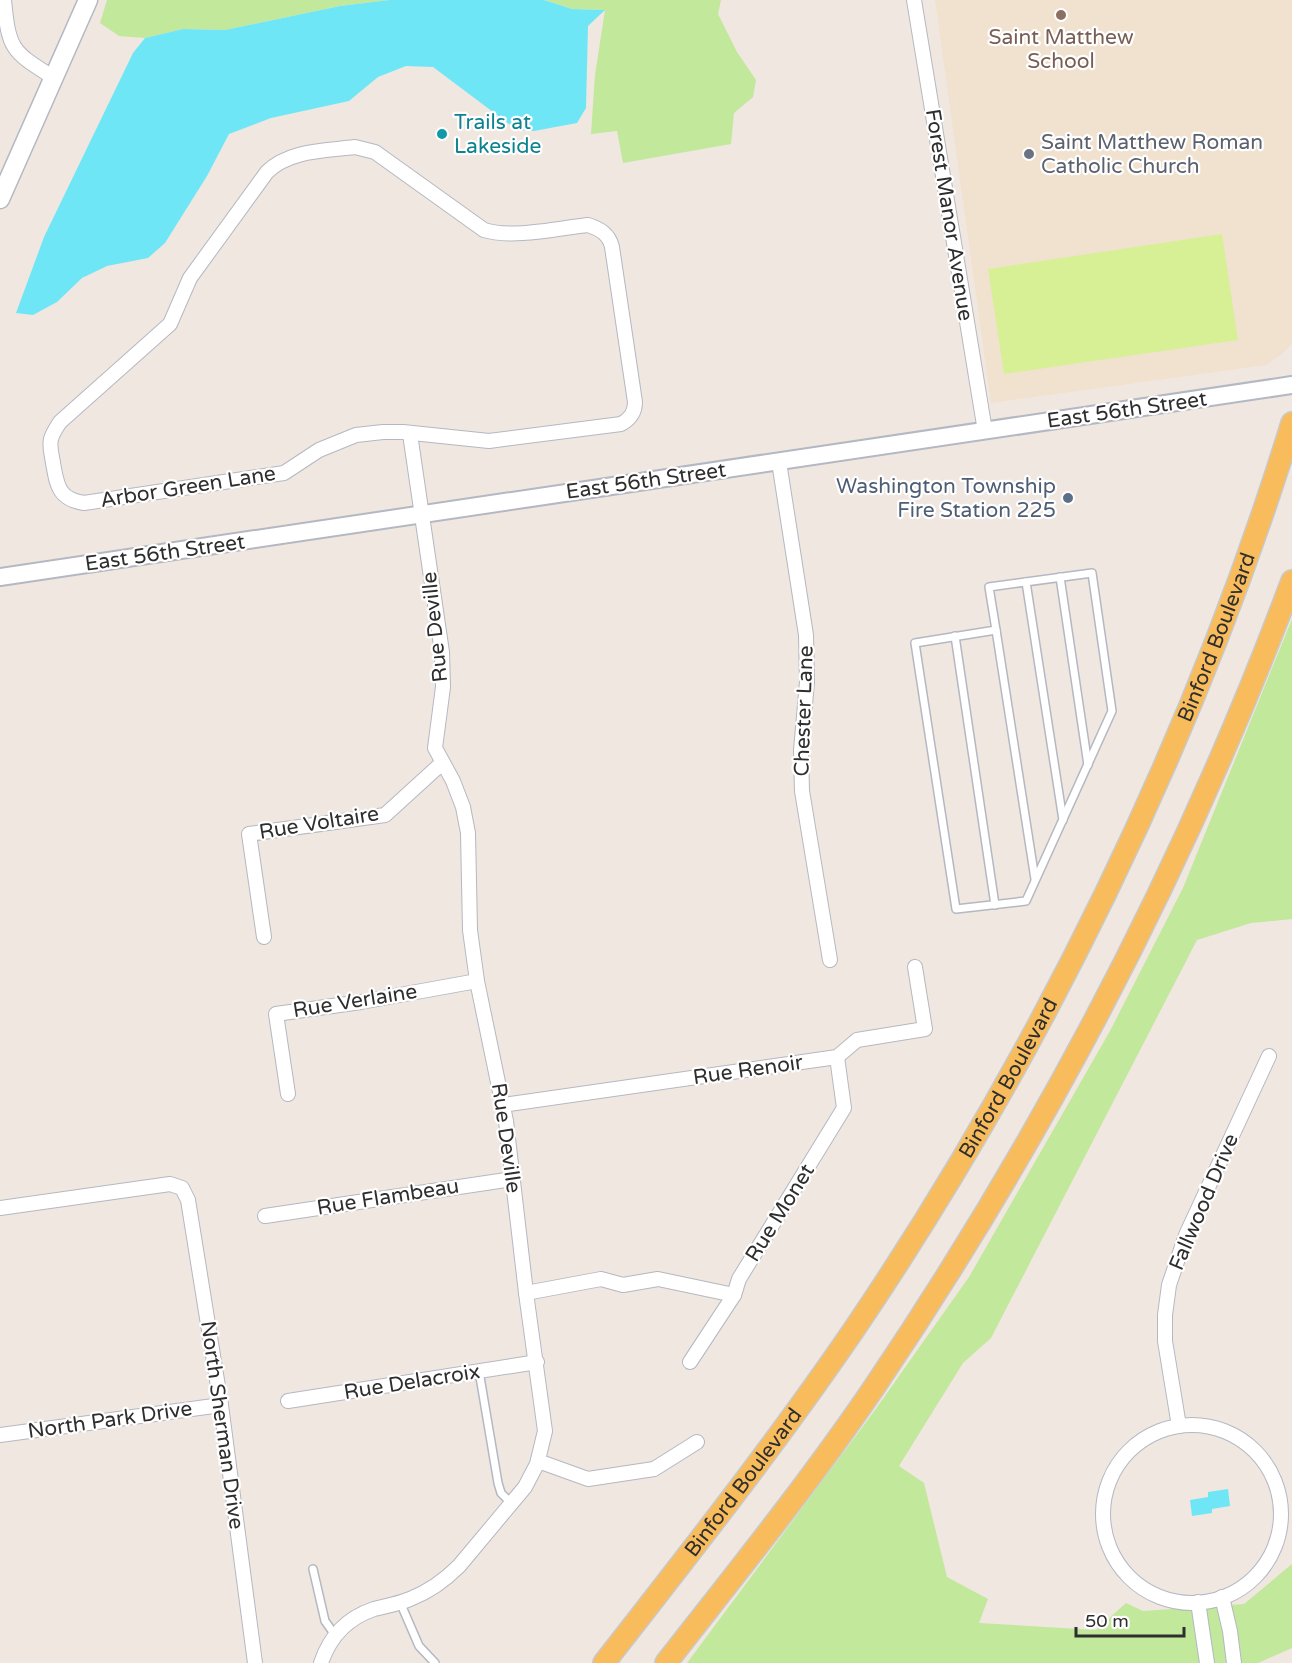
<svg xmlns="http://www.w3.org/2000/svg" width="1292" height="1663" viewBox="0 0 1292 1663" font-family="'Varela Round',sans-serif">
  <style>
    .education { fill: #f1e1cf }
    .green { fill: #c1e89b }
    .pitch { fill: #d7f096 }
    .water { fill: #6fe6f6 }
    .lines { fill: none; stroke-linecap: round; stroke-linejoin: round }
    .service-casing { stroke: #b4b8c2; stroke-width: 10 }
    .minor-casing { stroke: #b4b8c2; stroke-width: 16 }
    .tertiary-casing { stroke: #b4b8c2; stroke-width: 20 }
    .secondary-casing { stroke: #b4b8c2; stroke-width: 21 }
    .primary-casing { stroke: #c9c9c9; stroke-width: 24 }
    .service { stroke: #fff; stroke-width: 7 }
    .minor { stroke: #fff; stroke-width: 14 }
    .tertiary { stroke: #fff; stroke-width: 16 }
    .secondary { stroke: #fff; stroke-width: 18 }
    .primary { stroke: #f9bc5c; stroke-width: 21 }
    .education-dot { fill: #8d6e63; stroke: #fff; stroke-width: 2 }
    .culture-dot { fill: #0f9aa8; stroke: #fff; stroke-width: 2 }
    .worship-dot { fill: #6b7280; stroke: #fff; stroke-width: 2 }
    .service-dot { fill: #5c6f8a; stroke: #fff; stroke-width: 2 }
    .labels { text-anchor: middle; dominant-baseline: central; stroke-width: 4.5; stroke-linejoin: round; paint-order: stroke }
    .education-label { font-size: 21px; fill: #785e54; stroke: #fff }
    .culture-label { font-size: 21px; fill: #0d838f; stroke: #fff; text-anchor: start }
    .worship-label { font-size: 21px; fill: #5b616d; stroke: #fff; text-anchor: start }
    .street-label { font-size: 21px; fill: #2e2e2e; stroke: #fff }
    .service-label { font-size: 21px; fill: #4e5e75; stroke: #fff; text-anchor: end }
  </style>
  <rect width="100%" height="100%" fill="#f0e7e0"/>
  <path class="education" d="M935,0H1292V344L1282,354L1266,365L991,403Z"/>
  <g class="green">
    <path d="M107,0H389L340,6L225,30L183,29L145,38L119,36L100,23Z"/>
    <path d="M544,0H721L718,14L737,52L756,80L753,97L734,113L731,144L623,163L617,131L591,134L595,75L605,10L572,9Z"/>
    <path d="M1292,619V919L1251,923L1197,940L991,1338L963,1363L899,1466L924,1483L947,1577L988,1599L979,1623L1096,1630L1126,1603L1143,1611L1244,1604L1292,1564V1648L1258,1663H687L875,1410L969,1277L1110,1031L1183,888Z"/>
  </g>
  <path class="pitch" d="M1222,234L1238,340L1004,374L988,269Z"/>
  <g class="water">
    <path d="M389,0H544L572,9L605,10L588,26L586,108L577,123L534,131L517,130L433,67L406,66L378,77L349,101L271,118L229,134L207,176L165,243L148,258L107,266L82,278L57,302L33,315L16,313L44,237L133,53L145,38L183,29L225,30L340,6Z"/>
    <path d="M1228,1489L1230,1506L1212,1509V1513L1192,1516L1190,1500L1208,1497V1492Z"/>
  </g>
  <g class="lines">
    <g class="service-casing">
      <g id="service">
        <path d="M1092,573L1112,711L1026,901L956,909L915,643L996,630L989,587Z"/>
        <path d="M1060,577L1088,765"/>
        <path d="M1026,582L1063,820"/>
        <path d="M996,630L1035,879"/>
        <path d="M955,636L995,905"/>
        <path d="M479,1371L498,1483L501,1493L511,1503"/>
        <path d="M313,1569L325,1621L335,1635"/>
        <path d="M400,1602L419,1646L435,1663"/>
      </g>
    </g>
    <g class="minor-casing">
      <g id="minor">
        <path d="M4,0C9,51 12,51 54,78"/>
        <path d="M914,0L985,431"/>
        <path d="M355,147L375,152L484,230C512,239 559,228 588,225C600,229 609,234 612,247L635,402C635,413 630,419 621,424L489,441L403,432H383L356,435L319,450L284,473L84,503C58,499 57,485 53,463C52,455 49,447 51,439C53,432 57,427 60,422L170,324L190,278L267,172C289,150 325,151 355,147Z"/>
        <path d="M779,462L806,635L807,682L801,750L802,791L830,960"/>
        <path d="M264,937L249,834L385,815L442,763"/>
        <path d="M288,1094L276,1014L361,1002L477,981"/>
        <path d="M503,1105L837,1057L857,1040L925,1029L915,967"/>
        <path d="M0,1208L170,1184L182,1188L188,1200L221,1405L255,1663"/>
        <path d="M265,1216L512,1179"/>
        <path d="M526,1293L601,1279L623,1285L658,1279L734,1295"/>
        <path d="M690,1362L734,1295L739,1279L844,1108L837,1057"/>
        <path d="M288,1401L537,1362"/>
        <circle cx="1192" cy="1514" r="89"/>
        <path d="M1179,1426L1165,1341V1315L1169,1285L1186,1235L1269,1056"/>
        <path d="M0,1435L221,1405"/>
        <path d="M538,1461L588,1479L654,1469L697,1442"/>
        <path d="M1222,1597L1230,1631L1234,1663"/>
        <path d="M1198,1602L1207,1663"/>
        <path d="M321,1663C330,1636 347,1618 374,1609C386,1606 398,1604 410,1599C428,1592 445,1580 459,1566L525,1487L537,1464L545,1431L526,1293L506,1121L477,981L470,930L468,833L463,807L453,781L435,748L443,687L442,652L410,434"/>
      </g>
    </g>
    <g class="tertiary-casing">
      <path id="tertiary" d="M0,577L1292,385"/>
    </g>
    <g class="secondary-casing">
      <path id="secondary" d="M0,199L88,0"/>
    </g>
    <g class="primary-casing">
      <g id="primary">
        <path id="s1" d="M604,1663C689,1554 775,1445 853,1331C1039,1057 1195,739 1292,423"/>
        <path d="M666,1663C737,1572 810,1482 875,1386C1045,1134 1186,865 1292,581"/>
      </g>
    </g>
    <use href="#service" class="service"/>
    <use href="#minor" class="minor"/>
    <use href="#tertiary" class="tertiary"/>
    <use href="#secondary" class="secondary"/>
    <use href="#primary" class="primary"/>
  </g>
  <circle class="education-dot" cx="1061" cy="15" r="6"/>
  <circle class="culture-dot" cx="442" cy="134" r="6"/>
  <circle class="worship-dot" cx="1029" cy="154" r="6"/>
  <circle class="service-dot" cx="1068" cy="498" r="6"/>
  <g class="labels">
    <g class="education-label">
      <text x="1061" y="37">Saint Matthew<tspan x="1061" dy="24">School</tspan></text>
    </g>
    <g class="culture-label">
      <text x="454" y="122">Trails at<tspan x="454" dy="24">Lakeside</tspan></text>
    </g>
    <g class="worship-label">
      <text x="1041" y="142">Saint Matthew Roman<tspan x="1041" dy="24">Catholic Church</tspan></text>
    </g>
    <g class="street-label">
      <text transform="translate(949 215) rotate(81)">Forest Manor Avenue</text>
      <text transform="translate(1127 410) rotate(-8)">East 56th Street</text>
      <text transform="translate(646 481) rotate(-8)">East 56th Street</text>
      <text transform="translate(188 487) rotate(-9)">Arbor Green Lane</text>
      <text transform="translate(165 553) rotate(-8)">East 56th Street</text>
      <text transform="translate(435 627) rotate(-96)">Rue Deville</text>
      <text stroke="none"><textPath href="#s1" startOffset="1200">Binford Boulevard</textPath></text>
      <text transform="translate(804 711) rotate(-88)">Chester Lane</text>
      <text transform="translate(319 823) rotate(-9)">Rue Voltaire</text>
      <text transform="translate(355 1001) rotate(-9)">Rue Verlaine</text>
      <text transform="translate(748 1070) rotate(-8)">Rue Renoir</text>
      <text stroke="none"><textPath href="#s1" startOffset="712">Binford Boulevard</textPath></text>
      <text transform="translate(506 1138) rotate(82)">Rue Deville</text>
      <text transform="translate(388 1197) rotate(-9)">Rue Flambeau</text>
      <text transform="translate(1204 1202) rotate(-67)">Fallwood Drive</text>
      <text transform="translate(780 1213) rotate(-58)">Rue Monet</text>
      <text transform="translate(412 1382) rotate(-9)">Rue Delacroix</text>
      <text transform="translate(110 1420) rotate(-8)">North Park Drive</text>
      <text transform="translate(222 1425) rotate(82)">North Sherman Drive</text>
      <text stroke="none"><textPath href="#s1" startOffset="228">Binford Boulevard</textPath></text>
    </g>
    <g class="service-label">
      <text x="1056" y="486">Washington Township<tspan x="1056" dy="24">Fire Station 225</tspan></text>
    </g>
  </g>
  <path d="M1076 1627v9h108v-9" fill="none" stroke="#2e2e2e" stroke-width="3"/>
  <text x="1085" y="1627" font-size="18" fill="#2e2e2e" stroke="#ffffff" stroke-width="4.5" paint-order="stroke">50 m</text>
</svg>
